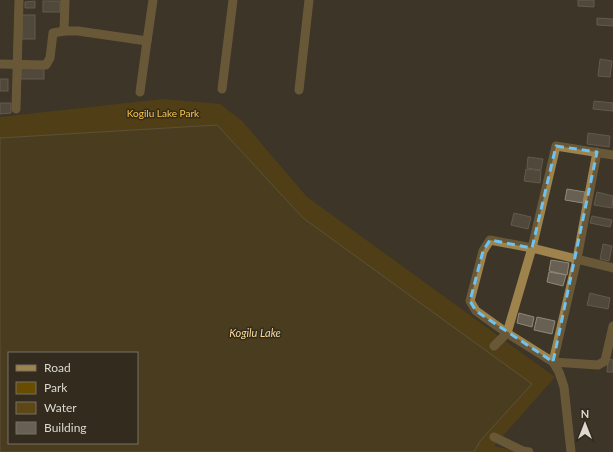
<svg xmlns="http://www.w3.org/2000/svg" width="613" height="452" viewBox="0 0 613 452" font-family="Lato,sans-serif">
  <style>
    .green { fill: #684c00 }
    .water { fill: #5c4715; stroke: #83734d; fill-rule: evenodd }
    .building { fill: #686153; stroke: #908879 }
    .lines { fill: none; stroke-linecap: round; stroke-linejoin: round }
    .minor { stroke: #9e844c; stroke-width: 9 }
    .marked { fill: none; stroke: #6cc2f3; stroke-width: 3; stroke-dasharray: 8 5; stroke-linejoin: round }
    .labels { text-anchor: middle; dominant-baseline: central; stroke-width: 3; stroke-linejoin: round; paint-order: stroke }
    .park-label { font-size: 10px; fill: #fac547; stroke: #322b1e }
    .water-label { font-size: 11px; font-style: italic; fill: #f7d897; stroke: #322b1e }
  </style>
  <rect width="100%" height="100%" fill="#3c3528"/>
  <path class="green" d="M163,99L220,104L242,121L307,197L555,377L494,446L519,452H474L480,441L531,384L303,218L217,125L0,138V117Z"/>
  <path class="water" d="M217,125L303,218L532,384L480,441L474,452H0V138ZM9,353H137V443H9Z"/>
  <g class="building">
    <path d="M578,0H594V7L578,6Z"/>
    <path d="M35,1V8H25V2Z"/>
    <rect x="43" y="1" width="17" height="11"/>
    <rect x="22" y="15" width="13" height="24"/>
    <path d="M597,18L613,19V26L597,25Z"/>
    <path d="M600,59L612,61L610,77L598,76Z"/>
    <rect x="21" y="67" width="23" height="12"/>
    <rect x="0" y="79" width="8" height="12"/>
    <path d="M594,101L613,103V111L593,109Z"/>
    <path d="M0,103H11V113L0,114Z"/>
    <path d="M588,133L610,136L609,147L587,144Z"/>
    <path d="M528,157L543,159L541,170L527,168Z"/>
    <path d="M526,169L541,171L540,183L524,181Z"/>
    <path d="M567,189L585,192L583,203L565,200Z"/>
    <path d="M597,192L613,196L612,208L594,205Z"/>
    <path d="M514,213L531,217L528,229L511,225Z"/>
    <path d="M592,216L612,220L610,227L590,223Z"/>
    <path d="M603,244L612,246L609,261L600,259Z"/>
    <path d="M551,260L569,263L567,275L549,271Z"/>
    <path d="M549,272L566,275L563,286L547,282Z"/>
    <path d="M590,293L610,298L608,309L587,305Z"/>
    <path d="M519,313L534,317L532,327L517,323Z"/>
    <path d="M537,317L555,321L552,334L534,330Z"/>
    <path d="M608,359L613,360V372H607Z"/>
  </g>
  <g class="lines">
    <g class="minor">
      <path d="M64,31L65,0"/>
      <path d="M0,64L46,65L50,58L53,33L64,31H78L147,41L153,0"/>
      <path d="M222,89L233,0"/>
      <path d="M299,90L309,0"/>
      <path d="M140,92L147,41"/>
      <path d="M16,109L19,0"/>
      <path d="M597,152L577,259L553,362L507,333L476,311L470,301L483,251L490,240L532,248L556,146L613,155"/>
      <path d="M494,346L507,333L532,248L613,268"/>
      <path d="M553,362L559,372L564,387L571,452"/>
      <path d="M553,362L598,365L605,361L613,326"/>
      <path d="M494,437L523,451L529,452"/>
    </g>
  </g>
  <path d="M0 0H613V452H0ZM556,146L597,152L553,362L476,311L470,301L483,251L490,240L532,248Z" fill="#3c3528" fill-opacity=".55" fill-rule="evenodd"/>
  <path class="marked" d="M556,146L597,152L553,362L476,311L470,301L483,251L490,240L532,248Z"/>
  <g class="labels">
    <g class="park-label">
      <text x="163" y="113">Kogilu Lake Park</text>
    </g>
    <g class="water-label">
      <text x="255" y="332">Kogilu Lake</text>
    </g>
  </g>
  <rect x="8" y="352" width="130" height="92" fill="#322b1e" stroke="#767166"/>
  <rect x="16" y="365" width="20" height="6" fill="#9e844c" stroke="#767166"/>
  <text x="44" y="372" font-size="12" fill="#ddd9d1">Road</text>
  <rect x="16" y="382" width="20" height="12" fill="#684c00" stroke="#767166"/>
  <text x="44" y="392" font-size="12" fill="#ddd9d1">Park</text>
  <rect x="16" y="402" width="20" height="12" fill="#5c4715" stroke="#767166"/>
  <text x="44" y="412" font-size="12" fill="#ddd9d1">Water</text>
  <rect x="16" y="422" width="20" height="12" fill="#686153" stroke="#767166"/>
  <text x="44" y="432" font-size="12" fill="#ddd9d1">Building</text>
  <g transform="translate(585 424)" stroke="#322b1e" stroke-width="3" paint-order="stroke">
  <path d="M0-3L7 15L0 10L-7 15Z" fill="#ddd9d1"/>
  <text y="-6" font-size="11" font-weight="bold" text-anchor="middle" fill="#ddd9d1">N</text>
  </g>
</svg>
